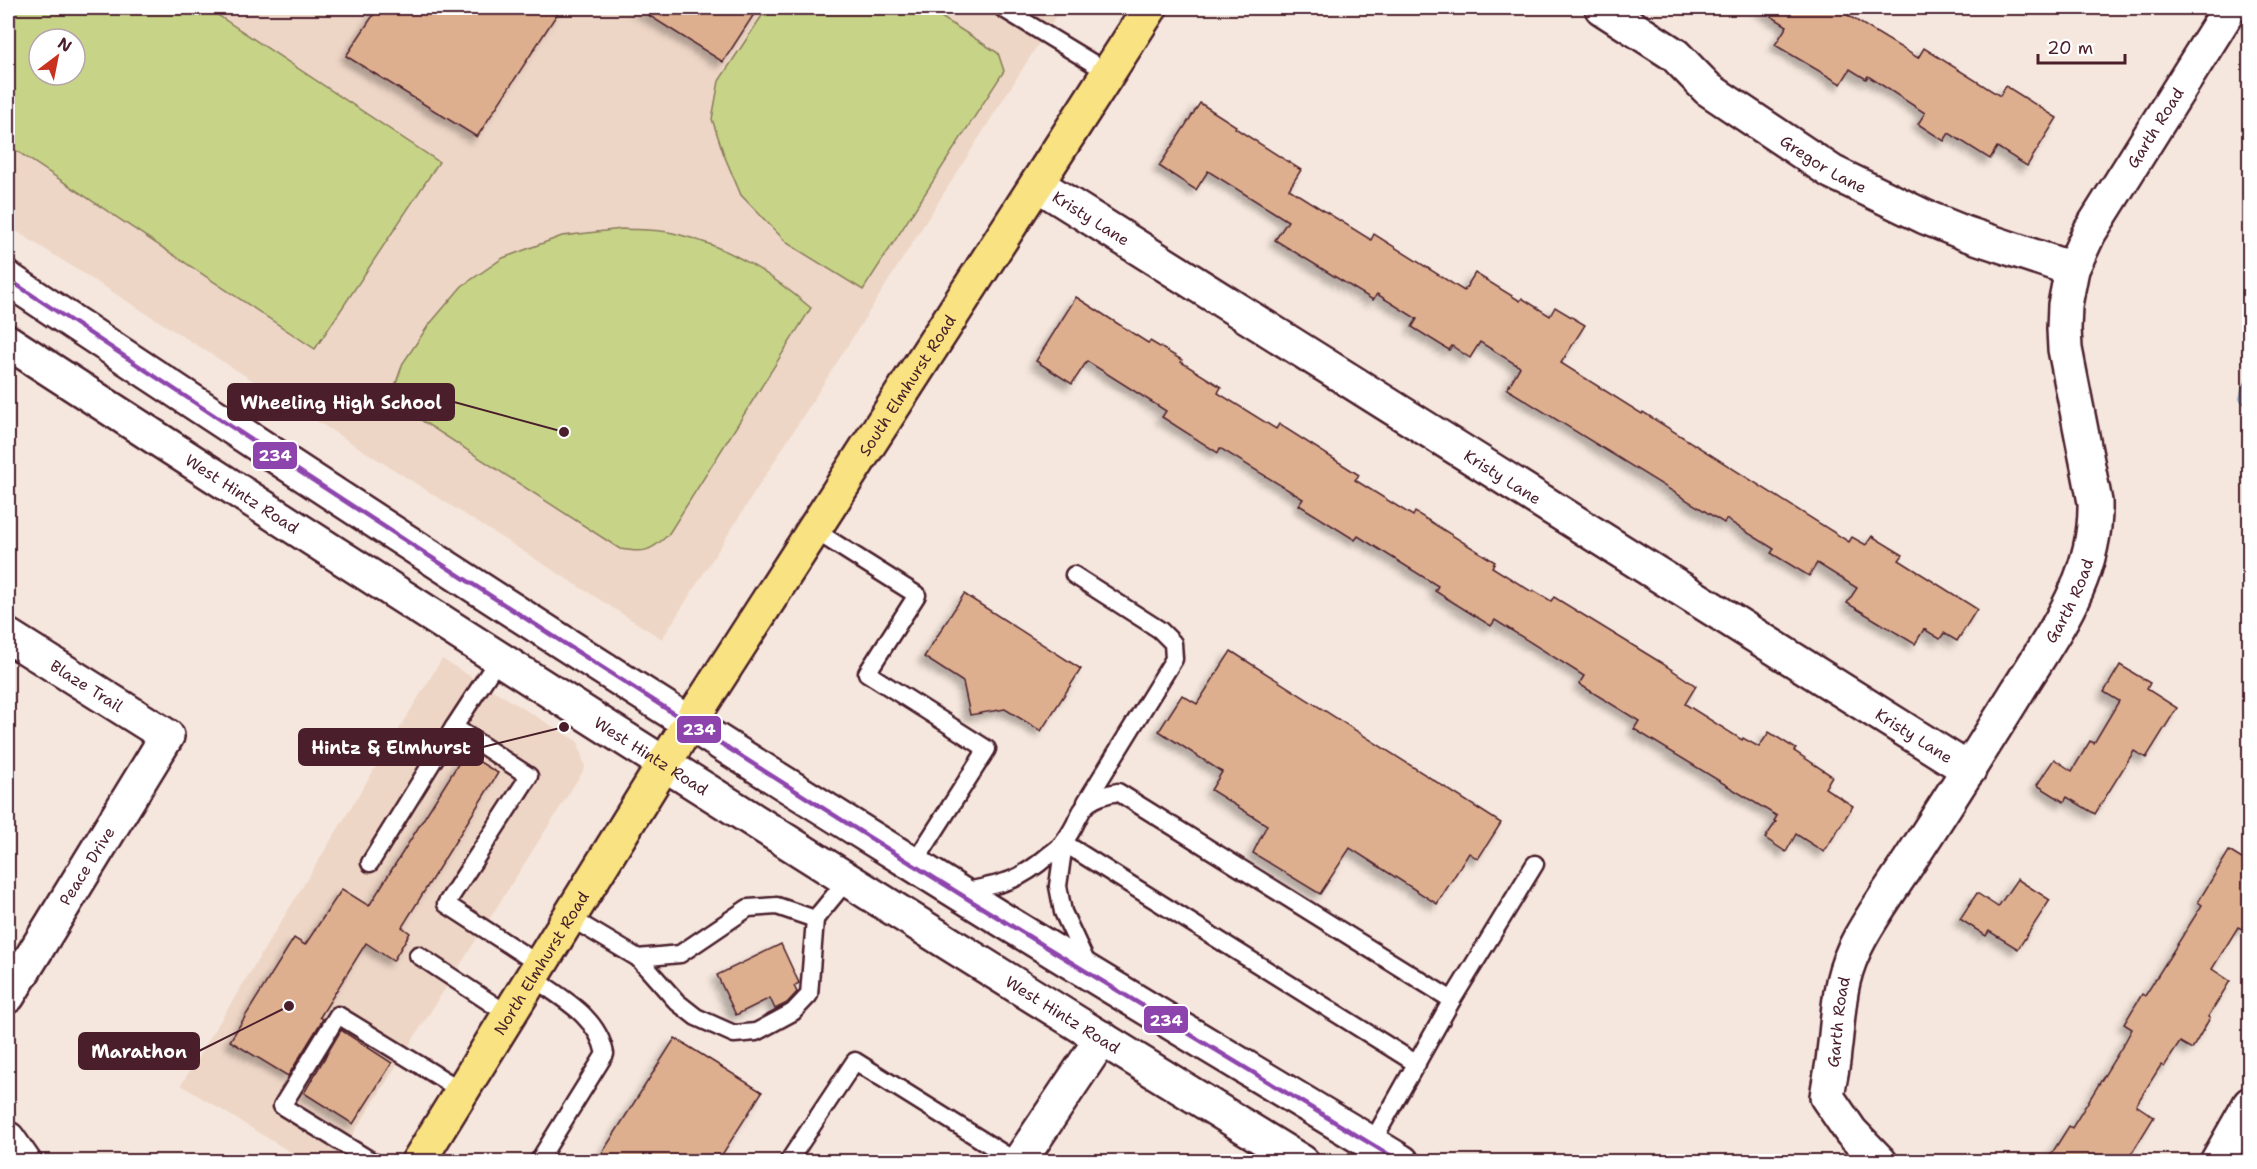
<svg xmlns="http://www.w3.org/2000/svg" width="2257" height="1169" viewBox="0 0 2257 1169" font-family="'Shantell Sans',sans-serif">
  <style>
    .built { fill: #eed6c6; fill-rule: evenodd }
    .green { fill: #c7d488; stroke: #887a5a; stroke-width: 1.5; fill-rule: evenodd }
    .water { fill: #99d0f8; stroke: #7989a6; stroke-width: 1.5 }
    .building { fill: #deaf8f; stroke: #4a1f2b; stroke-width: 1.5; filter: url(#shadow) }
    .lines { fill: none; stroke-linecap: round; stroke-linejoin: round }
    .lane-casing { stroke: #4a1f2b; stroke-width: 21 }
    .street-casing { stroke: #4a1f2b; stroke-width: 38 }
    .secondary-casing { stroke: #4a1f2b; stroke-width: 38 }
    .primary-casing { stroke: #4a1f2b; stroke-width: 38 }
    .lane { stroke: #fff; stroke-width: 16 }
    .street { stroke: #fff; stroke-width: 33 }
    .secondary { stroke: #fff; stroke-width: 33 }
    .primary { stroke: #f8e281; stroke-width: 33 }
    .bus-1-casing { stroke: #fff; stroke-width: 9 }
    .bus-1 { stroke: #8e44ad; stroke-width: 4.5 }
    .labels { text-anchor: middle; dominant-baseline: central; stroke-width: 6; stroke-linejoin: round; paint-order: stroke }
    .street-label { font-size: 16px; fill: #4a1f2b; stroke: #fff }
    .leader { fill: none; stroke: #4a1f2b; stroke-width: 2 }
    .callout-dot { fill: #4a1f2b; stroke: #fff; stroke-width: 2 }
    .callout { fill: #4a1f2b; stroke: #4a1f2b; stroke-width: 2 }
    .callout-label { font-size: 18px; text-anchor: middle; font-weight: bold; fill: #fff }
    .line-badge { stroke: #fff; stroke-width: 2 }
    .badge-label { font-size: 16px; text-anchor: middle; font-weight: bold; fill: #fff }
  </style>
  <defs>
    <filter id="shadow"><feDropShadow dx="-5.5" dy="5.5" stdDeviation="3" flood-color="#0004"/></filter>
  </defs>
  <rect width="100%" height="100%" fill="#f5e7dd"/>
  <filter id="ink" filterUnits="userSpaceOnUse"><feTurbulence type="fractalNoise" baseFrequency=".0167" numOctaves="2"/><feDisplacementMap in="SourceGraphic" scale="12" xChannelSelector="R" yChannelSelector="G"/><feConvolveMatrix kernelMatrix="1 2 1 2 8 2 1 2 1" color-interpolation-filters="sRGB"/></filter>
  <g filter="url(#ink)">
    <g class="built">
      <path d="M8,8H1061L662,639L8,226ZM39,39H75V75H39Z"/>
      <path d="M442,659L578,742L585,768L336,1161H305L181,1085Z"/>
    </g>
    <g class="green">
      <path d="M8,8H207L439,162L315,349L8,145ZM39,39H75V75H39Z"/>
      <path d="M767,8H927L998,53L1004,71L863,290L787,243L741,195L724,155L712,119L719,81Z"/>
      <path d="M622,229C639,230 657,229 673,233C729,246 768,272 811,308L668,535C650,552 644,553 620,549L390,400L403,363L428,326L462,286L503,258L562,236Z"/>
    </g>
    <path class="water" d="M2249,377V410L2240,399L2242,388Z"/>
    <g class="building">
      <path d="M378,8H561L477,137L346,56Z"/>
      <path d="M637,8H758L723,62Z"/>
      <path d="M1758,8H1836L1918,58L1924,48L2000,96L2006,86L2057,118L2027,166L1997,147L1990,159L1949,133L1944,141L1918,124L1925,113L1868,76L1866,79L1850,69L1841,84L1775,45L1787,26Z"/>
      <path d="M1200,103L1236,126L1235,128L1301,170L1289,189L1371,240L1374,234L1464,291L1475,273L1520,301L1522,298L1550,316L1555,307L1585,325L1561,363L1642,414L1643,412L1849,542L1852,537L1866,545L1872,536L1903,555L1899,560L1977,609L1957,641L1944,633L1940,639L1924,629L1915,644L1877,621L1847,603L1857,588L1817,563L1809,576L1771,553L1774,549L1726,519L1724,523L1507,389L1520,367L1480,342L1470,358L1452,346L1449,350L1412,327L1417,319L1377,294L1373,300L1275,240L1288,221L1208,171L1196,190L1159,166Z"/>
      <path d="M1076,297L1148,343L1150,341L1182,360L1181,362L1221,387L1218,393L1276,429L1279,424L1359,475L1355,480L1413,516L1415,512L1495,562L1492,567L1532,592L1533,590L1551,601L1554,597L1660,662L1696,686L1685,704L1742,740L1743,738L1759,747L1769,732L1796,749L1794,751L1832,776L1825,788L1853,806L1824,852L1796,834L1786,852L1765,838L1776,822L1774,821L1777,816L1634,729L1639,721L1579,684L1584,676L1495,620L1491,626L1435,591L1438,586L1358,536L1355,540L1299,505L1303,499L1220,448L1218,453L1162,417L1166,411L1087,361L1072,384L1036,361Z"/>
      <path d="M964,594L1081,669L1041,731L1005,709L970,715L963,682L924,657Z"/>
      <path d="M1231,651L1501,823L1478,859L1469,853L1437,904L1350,848L1320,894L1253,853L1267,825L1211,790L1222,772L1159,731L1182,695L1197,704Z"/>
      <path d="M2120,665L2150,683L2147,689L2177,708L2146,758L2134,751L2095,814L2067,797L2064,802L2037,785L2054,759L2072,771L2090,741L2094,743L2119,701L2104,692Z"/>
      <path d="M465,753L498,773L402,927L410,933L393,961L366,943L320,1017L323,1019L288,1076L230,1041L294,938L305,945L342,889L369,906Z"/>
      <path d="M2229,851L2250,864V917L2242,929L2238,927L2212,969L2230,981L2208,1017L2210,1018L2192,1049L2180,1042L2164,1067L2161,1065L2136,1105L2154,1117L2127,1161H2047L2069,1126L2072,1128L2125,1042L2132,1029L2124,1024L2142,994L2145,996L2202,905L2198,902Z"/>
      <path d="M2017,879L2050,900L2018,949L1989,931L1986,936L1960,919L1977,893L1998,907Z"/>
      <path d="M781,944L799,983L794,986L797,992L787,1003L775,1009L770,998L736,1015L717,975Z"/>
      <path d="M341,1030L392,1063L353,1124L304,1093Z"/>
      <path d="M675,1038L762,1092L718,1161H597Z"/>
    </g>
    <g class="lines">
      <g class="lane-casing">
        <g id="lane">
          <path d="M1002,8L1109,73"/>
          <path d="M814,530L917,595L867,673L987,749L913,865"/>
          <path d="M1074,575L1160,630L1173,643L1174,659L1086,802"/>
          <path d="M499,658L454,727L529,776L446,904L540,965"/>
          <path d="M370,863L454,727"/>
          <path d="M961,892C1001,884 1017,883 1049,855C1054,851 1060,847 1063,843C1086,815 1073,800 1118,792L1452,1000"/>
          <path d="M569,917L638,958L680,954L748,908L777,906L815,919L847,880"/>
          <path d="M418,955L509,1015"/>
          <path d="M638,958L677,1002L696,1017L734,1034L756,1032L793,1012L809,995L815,919"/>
          <path d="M1089,968L1063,912L1058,886L1064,843L1417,1064"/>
          <path d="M532,977C561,998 598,1016 605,1054L538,1162"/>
          <path d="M373,1162L282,1106L338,1015L462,1091"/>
          <path d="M788,1162L855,1061L1017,1162"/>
          <path d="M1361,1162L1452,1000L1535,864"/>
        </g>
      </g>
      <g class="street-casing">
        <g id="street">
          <path id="s1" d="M1602,8L1675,55L1708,89L1832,172L1925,217L1967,234L2072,269"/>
          <path id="s2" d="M1037,184L1969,770"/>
          <path id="s3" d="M8,636L167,736L8,996"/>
          <path d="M8,1139L24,1162"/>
          <path d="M1019,1162L1102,1038"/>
          <path id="s4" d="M1880,1162L1851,1132L1827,1097C1829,1082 1833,1067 1834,1052C1840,1007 1837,980 1860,938C1876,909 1896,882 1914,854C1949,800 1983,747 2017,692C2054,632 2097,576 2095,502L2065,349L2064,329L2065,305L2072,269L2089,233L2230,8"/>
          <path d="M2217,1162L2250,1104"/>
        </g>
      </g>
      <g class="secondary-casing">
        <g id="secondary">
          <path d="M8,279C306,478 608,674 913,864C1074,966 1239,1063 1402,1162"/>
          <path id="s5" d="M8,342C436,620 866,895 1302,1162"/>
        </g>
      </g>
      <g class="primary-casing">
        <g id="primary">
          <path id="s6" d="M418,1162L690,722L1150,8"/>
        </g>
      </g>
      <use href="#lane" class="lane"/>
      <use href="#street" class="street"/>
      <use href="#secondary" class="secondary"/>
      <use href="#primary" class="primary"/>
      <g class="bus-1-casing">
        <path id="bus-1" d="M8,279C328,492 650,701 976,904C1117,991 1259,1076 1401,1162"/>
      </g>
      <use href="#bus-1" class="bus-1"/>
    </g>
  </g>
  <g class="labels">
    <g class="street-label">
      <text stroke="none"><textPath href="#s4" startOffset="1149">Garth Road</textPath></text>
      <text stroke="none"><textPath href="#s1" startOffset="272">Gregor Lane</textPath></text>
      <text stroke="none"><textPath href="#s2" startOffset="64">Kristy Lane</textPath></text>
      <text stroke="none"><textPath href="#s6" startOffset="918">South Elmhurst Road</textPath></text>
      <text stroke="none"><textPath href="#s2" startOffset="550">Kristy Lane</textPath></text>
      <text stroke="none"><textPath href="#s5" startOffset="279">West Hintz Road</textPath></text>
      <text stroke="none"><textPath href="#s4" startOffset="645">Garth Road</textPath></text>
      <text stroke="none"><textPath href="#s3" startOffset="93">Blaze Trail</textPath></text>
      <text stroke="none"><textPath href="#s2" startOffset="1036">Kristy Lane</textPath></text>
      <text stroke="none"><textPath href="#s5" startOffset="765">West Hintz Road</textPath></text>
      <text transform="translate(87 866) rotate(-58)">Peace Drive</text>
      <text stroke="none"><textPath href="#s6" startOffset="234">North Elmhurst Road</textPath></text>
      <text stroke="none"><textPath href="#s5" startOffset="1251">West Hintz Road</textPath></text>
      <text stroke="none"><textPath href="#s4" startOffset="160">Garth Road</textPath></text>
    </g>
  </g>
  <path class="leader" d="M564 432L454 402M564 727L483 747M289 1006L199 1051"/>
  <g class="callout-dot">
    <circle cx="564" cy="432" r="6"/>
    <circle cx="564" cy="727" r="6"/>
    <circle cx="289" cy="1006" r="6"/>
  </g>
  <g class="callout">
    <rect x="228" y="384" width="226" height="36" rx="6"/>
    <rect x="299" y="729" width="184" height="36" rx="6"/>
    <rect x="79" y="1033" width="120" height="36" rx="6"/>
  </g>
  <g class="callout-label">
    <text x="341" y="409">Wheeling High School</text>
    <text x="391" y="754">Hintz &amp; Elmhurst</text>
    <text x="139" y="1058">Marathon</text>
  </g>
  <g class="line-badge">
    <rect x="252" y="441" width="46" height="29" rx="6" fill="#8e44ad"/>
    <rect x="676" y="715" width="46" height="29" rx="6" fill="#8e44ad"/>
    <rect x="1143" y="1005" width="46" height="29" rx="6" fill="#8e44ad"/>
  </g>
  <g class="badge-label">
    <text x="275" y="461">234</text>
    <text x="699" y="735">234</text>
    <text x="1166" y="1026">234</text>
  </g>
  <rect width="2257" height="1169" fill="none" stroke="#fff" stroke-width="30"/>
  <rect x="15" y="15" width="2227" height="1139" fill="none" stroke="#4a1f2b" stroke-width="2" filter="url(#ink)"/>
  <g transform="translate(57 57) rotate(32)"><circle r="28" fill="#ffffff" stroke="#b7a5aa" stroke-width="1.5"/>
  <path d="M0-4.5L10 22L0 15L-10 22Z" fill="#c8321e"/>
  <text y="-9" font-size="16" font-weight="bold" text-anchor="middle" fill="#4a1f2b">N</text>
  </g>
  <path d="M2038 54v9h87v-9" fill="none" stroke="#4a1f2b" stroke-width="3"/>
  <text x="2047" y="54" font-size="18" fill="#4a1f2b" stroke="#ffffff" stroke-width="4.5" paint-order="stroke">20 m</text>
</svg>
